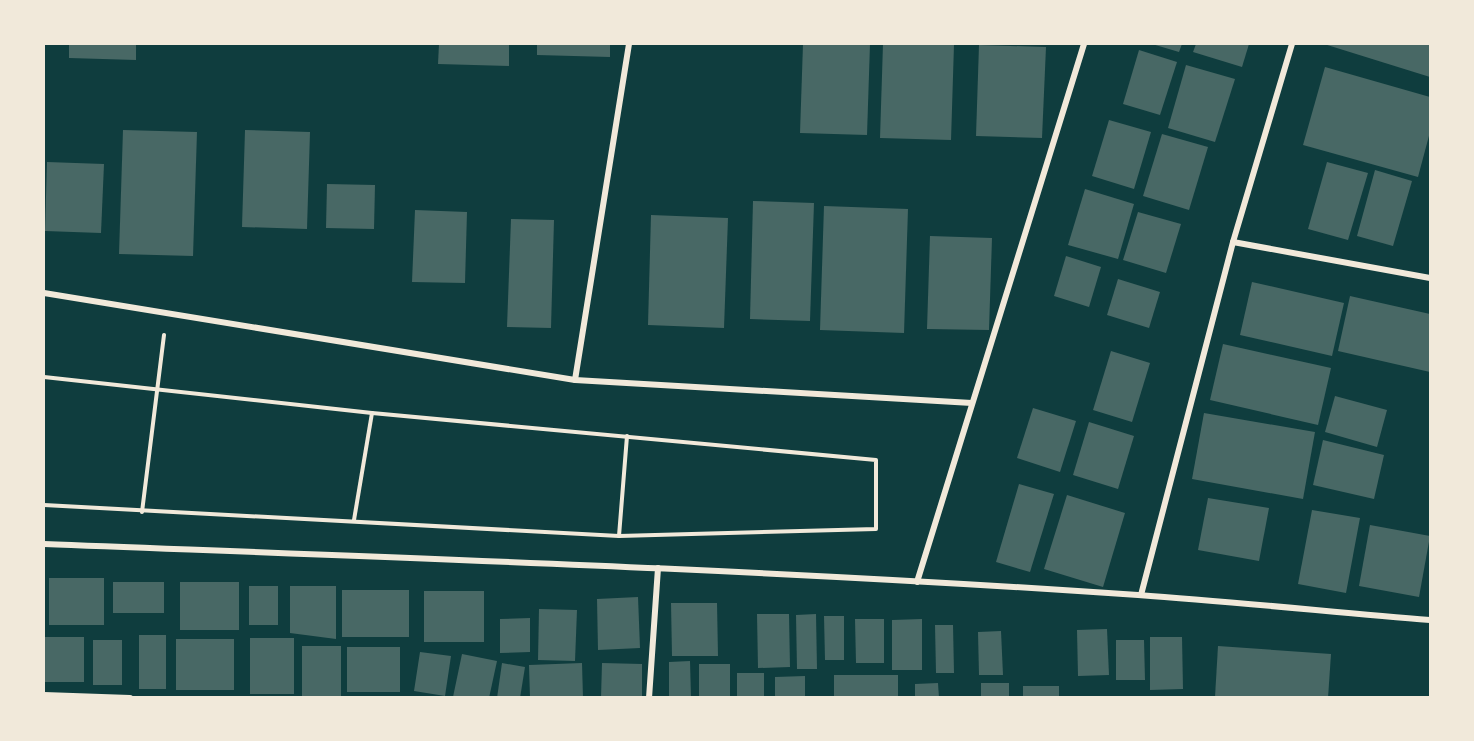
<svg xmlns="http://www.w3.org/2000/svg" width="1474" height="741" viewBox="0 0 1474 741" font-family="'Titillium Web',sans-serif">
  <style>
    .building { fill: #486865 }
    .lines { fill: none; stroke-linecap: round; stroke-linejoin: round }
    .path { stroke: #f1e9da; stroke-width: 4 }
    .minor { stroke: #f1e9da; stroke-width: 6 }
  </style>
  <rect width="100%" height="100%" fill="#0f3d3e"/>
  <g class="building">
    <path d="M69,44H136V60L69,58Z"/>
    <path d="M439,44H509V66L438,64Z"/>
    <path d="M537,44H610V57L537,55Z"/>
    <path d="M803,44H870L867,135L800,133Z"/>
    <path d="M883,44H954L951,140L880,138Z"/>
    <path d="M1152,44H1182L1179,52Z"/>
    <path d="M1196,44H1249L1242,67L1193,52Z"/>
    <path d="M1324,44H1430V77Z"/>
    <path d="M979,45L1046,47L1042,138L976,136Z"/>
    <path d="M1139,50L1177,62L1160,115L1123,104Z"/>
    <path d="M1186,65L1235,79L1215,142L1168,128Z"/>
    <path d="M1325,67L1430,97V132L1418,177L1303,145Z"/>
    <path d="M1109,120L1151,132L1134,189L1092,176Z"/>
    <path d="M123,130L197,132L193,256L119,254Z"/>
    <path d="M245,130L310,132L307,229L242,227Z"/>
    <path d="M1162,134L1208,147L1189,210L1143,196Z"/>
    <path d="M47,162L104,164L101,233L45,231Z"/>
    <path d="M1327,162L1368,173L1348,240L1308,229Z"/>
    <path d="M1375,170L1412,181L1393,246L1357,236Z"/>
    <path d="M327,184L375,185L374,229L326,228Z"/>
    <path d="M1085,189L1134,204L1118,259L1068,245Z"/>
    <path d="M753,201L814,203L810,321L750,319Z"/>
    <path d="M824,206L908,209L904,333L820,330Z"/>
    <path d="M415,210L467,212L465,283L412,282Z"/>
    <path d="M1138,212L1181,224L1166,273L1123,260Z"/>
    <path d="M651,215L728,218L724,328L648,325Z"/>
    <path d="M511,219L554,220L551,328L507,327Z"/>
    <path d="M930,236L992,238L989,330L927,329Z"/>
    <path d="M1066,256L1101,267L1089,307L1054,296Z"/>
    <path d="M1118,279L1160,292L1149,328L1107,315Z"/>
    <path d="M1252,282L1344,303L1332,356L1240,335Z"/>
    <path d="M1350,296L1430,314V372L1338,351Z"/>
    <path d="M1223,344L1331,368L1318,425L1210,400Z"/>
    <path d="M1111,351L1150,363L1132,422L1093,410Z"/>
    <path d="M1335,396L1387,410L1377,447L1325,432Z"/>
    <path d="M1033,408L1076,421L1060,472L1017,458Z"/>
    <path d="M1204,413L1315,432L1303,499L1192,479Z"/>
    <path d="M1089,422L1134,436L1118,489L1073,475Z"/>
    <path d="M1323,440L1384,455L1374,499L1313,485Z"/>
    <path d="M1019,484L1054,494L1030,572L996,562Z"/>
    <path d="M1067,495L1125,513L1103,587L1044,569Z"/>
    <path d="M1208,498L1269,508L1259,561L1198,550Z"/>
    <path d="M1312,510L1360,518L1346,593L1298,584Z"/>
    <path d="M1370,525L1430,536L1419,597L1359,586Z"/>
    <rect x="49" y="578" width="55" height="47"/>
    <rect x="113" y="582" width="51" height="31"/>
    <rect x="180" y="582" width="59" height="48"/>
    <rect x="249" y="586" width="29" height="39"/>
    <path d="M290,586H336V639L290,633Z"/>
    <rect x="342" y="590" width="67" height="47"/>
    <rect x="424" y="591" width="60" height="51"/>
    <path d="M638,597L640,648L598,650L597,599Z"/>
    <path d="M671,603H717L718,656H672Z"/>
    <path d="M539,609L577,610L575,661L538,660Z"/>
    <path d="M757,614H789L790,667L758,668Z"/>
    <path d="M816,614L817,669H797L796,615Z"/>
    <path d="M824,616H844V660H825Z"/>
    <path d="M530,618V652L500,653V619Z"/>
    <path d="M855,619H884V663H856Z"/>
    <path d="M922,619V670H892V620Z"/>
    <path d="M935,625H953L954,673H936Z"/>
    <path d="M1107,629L1109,675L1078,676L1077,630Z"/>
    <path d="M1001,631L1003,675H979L978,632Z"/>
    <rect x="139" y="635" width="27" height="54"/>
    <rect x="44" y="637" width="40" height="45"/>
    <path d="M1150,637H1182L1183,689L1150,690Z"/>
    <rect x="250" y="638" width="44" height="56"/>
    <rect x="176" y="639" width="58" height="51"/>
    <rect x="93" y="640" width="29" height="45"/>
    <path d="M1116,640H1144L1145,680H1116Z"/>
    <rect x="302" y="646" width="39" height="52"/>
    <path d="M1218,646L1331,654L1328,698L1215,697Z"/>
    <rect x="347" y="647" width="53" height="45"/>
    <path d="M420,652L451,656L445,696L414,691Z"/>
    <path d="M462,654L497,661L489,698L453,697Z"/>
    <path d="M690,661L691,698H669V662Z"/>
    <path d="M502,663L525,667L520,698H497Z"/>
    <path d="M582,663L583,698H530L529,665Z"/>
    <path d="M602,663L642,664V698H601Z"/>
    <rect x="699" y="664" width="31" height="34"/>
    <rect x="737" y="673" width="27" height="25"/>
    <rect x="834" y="675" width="64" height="23"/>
    <path d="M805,676V698H775V677Z"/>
    <path d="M938,683L939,698H915V684Z"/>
    <rect x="981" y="683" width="28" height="15"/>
    <rect x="1023" y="686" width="36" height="12"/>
  </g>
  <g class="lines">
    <g class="path">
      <path d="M44,377L372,413L876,460V529L619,536L44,505"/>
      <path d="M142,512L164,335"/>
      <path d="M354,520L372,413"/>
      <path d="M619,536L627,436"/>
    </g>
    <g class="minor">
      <path d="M1233,242L1430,278"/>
      <path d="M44,293L575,380L972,403"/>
      <path d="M575,380L629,44"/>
      <path d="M44,544C409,558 774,570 1138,595C1236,602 1333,612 1430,620"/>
      <path d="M917,582L1084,44"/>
      <path d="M1141,595L1233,242L1292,44"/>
      <path d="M44,695L130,698"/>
      <path d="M649,698L658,568"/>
    </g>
  </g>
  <rect width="1474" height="741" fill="none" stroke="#f1e9da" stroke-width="90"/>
</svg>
